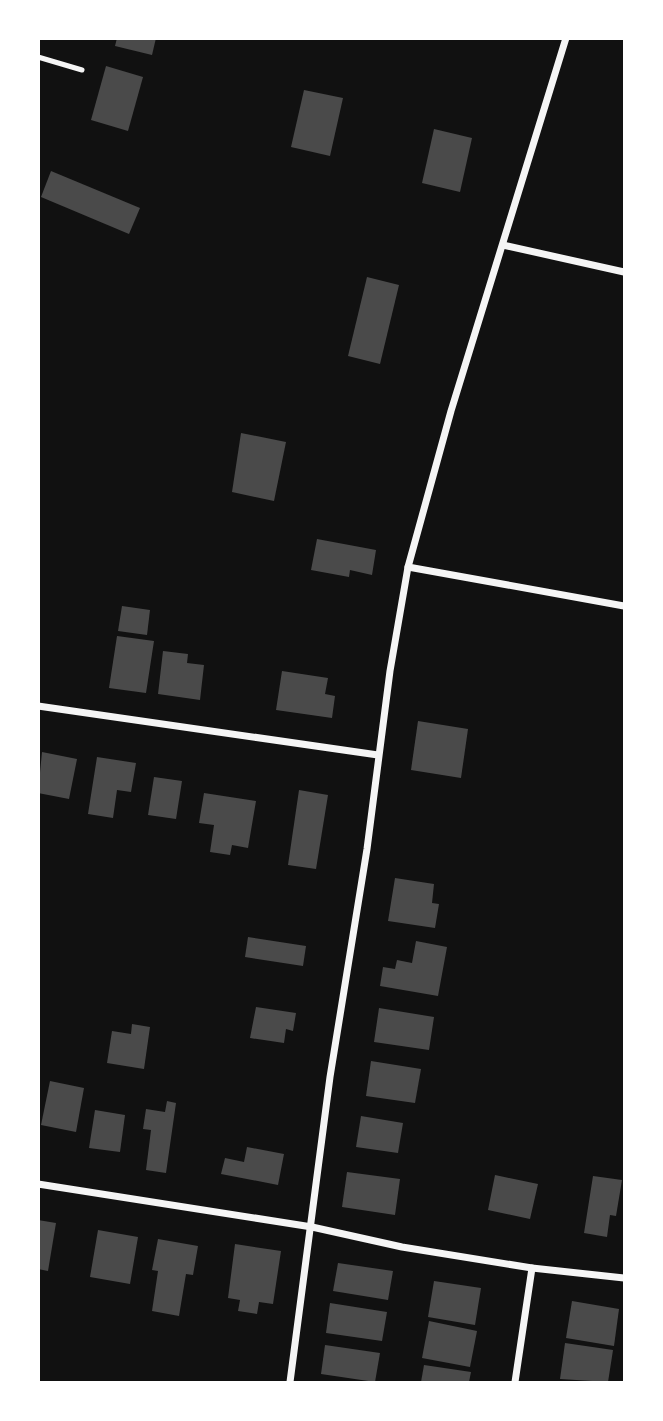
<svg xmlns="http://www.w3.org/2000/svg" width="663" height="1421" viewBox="0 0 663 1421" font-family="'Asap Condensed',sans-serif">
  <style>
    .building { fill: #4a4a4a }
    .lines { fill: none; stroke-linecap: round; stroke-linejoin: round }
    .service { stroke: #f5f5f5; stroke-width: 5 }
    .minor { stroke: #f5f5f5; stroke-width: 7 }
  </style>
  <rect width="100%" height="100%" fill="#111"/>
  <g class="building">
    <path d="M117,38H156L152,55L115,46Z"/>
    <path d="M106,66L143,77L128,131L91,120Z"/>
    <path d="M304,90L343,98L330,156L291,147Z"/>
    <path d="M434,129L472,138L460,192L422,183Z"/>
    <path d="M51,171L140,208L129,234L41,197Z"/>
    <path d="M367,277L399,285L380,364L348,356Z"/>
    <path d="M241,433L286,442L274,501L232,492Z"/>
    <path d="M317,539L376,550L372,575L350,570L349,577L311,570Z"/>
    <path d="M122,606L150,610L147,635L118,631Z"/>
    <path d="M117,636L154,641L146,693L109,688Z"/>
    <path d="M163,651L188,654L187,663L204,665L200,700L158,694Z"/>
    <path d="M282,671L328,678L325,694L335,696L332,718L276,710Z"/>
    <path d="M418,721L468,729L461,778L411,770Z"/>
    <path d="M42,752L77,759L69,799L38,793Z"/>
    <path d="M97,757L136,763L131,792L117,790L113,818L88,814Z"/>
    <path d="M154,777L182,781L176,819L148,815Z"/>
    <path d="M299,790L328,795L316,869L288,865Z"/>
    <path d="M204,793L256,801L248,848L232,845L230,855L210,852L214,825L199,823Z"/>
    <path d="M395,878L434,884L432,903L439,904L435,928L388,921Z"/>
    <path d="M248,937L306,946L303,966L245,957Z"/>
    <path d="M416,941L447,947L438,996L380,986L383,967L395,969L397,960L412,963Z"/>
    <path d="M256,1007L296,1013L293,1031L286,1029L284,1043L250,1038Z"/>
    <path d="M379,1008L434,1017L429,1050L374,1042Z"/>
    <path d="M132,1024L150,1027L144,1069L107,1063L112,1031L131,1034Z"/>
    <path d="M371,1061L421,1069L415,1103L366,1096Z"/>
    <path d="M50,1081L84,1088L76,1132L41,1125Z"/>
    <path d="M167,1101L176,1103L166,1173L146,1170L151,1130L143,1129L146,1109L165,1112Z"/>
    <path d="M95,1110L125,1115L120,1152L89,1148Z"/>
    <path d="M361,1116L403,1123L398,1153L356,1147Z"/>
    <path d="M247,1147L284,1154L278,1185L221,1174L225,1158L244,1162Z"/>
    <path d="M347,1172L400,1179L395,1215L342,1207Z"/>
    <path d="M495,1175L538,1184L530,1219L488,1210Z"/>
    <path d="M593,1176L622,1180L616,1216L610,1215L607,1237L584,1233Z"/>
    <path d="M38,1220L56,1223L48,1271L38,1269Z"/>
    <path d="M98,1230L138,1237L130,1284L90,1277Z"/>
    <path d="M158,1239L198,1246L193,1275L186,1274L179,1316L152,1311L158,1271L152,1270Z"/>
    <path d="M235,1244L281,1251L273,1304L259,1302L257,1314L238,1311L240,1300L228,1298Z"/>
    <path d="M338,1263L393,1271L388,1300L333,1291Z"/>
    <path d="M434,1281L481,1288L475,1325L428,1317Z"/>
    <path d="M572,1301L619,1309L614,1346L566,1338Z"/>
    <path d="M330,1303L387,1312L382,1341L326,1333Z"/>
    <path d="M429,1321L477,1331L470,1367L422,1358Z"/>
    <path d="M565,1343L613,1350L608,1382L560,1379Z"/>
    <path d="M325,1345L380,1353L375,1382L321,1374Z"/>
    <path d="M424,1365L471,1372L469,1382H421Z"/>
  </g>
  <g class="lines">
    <path class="service" d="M38,57L82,70"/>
    <g class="minor">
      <path d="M503,245L624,272"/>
      <path d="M408,567L624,606"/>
      <path d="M38,706L378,755"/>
      <path d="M38,1184L312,1227L402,1247L532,1268L624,1278"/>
      <path d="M290,1382L330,1077L367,849L390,671L408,567L451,411L566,38"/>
      <path d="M515,1382L532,1268"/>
    </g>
  </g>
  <rect width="663" height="1421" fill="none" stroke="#ffffff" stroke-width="80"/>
</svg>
